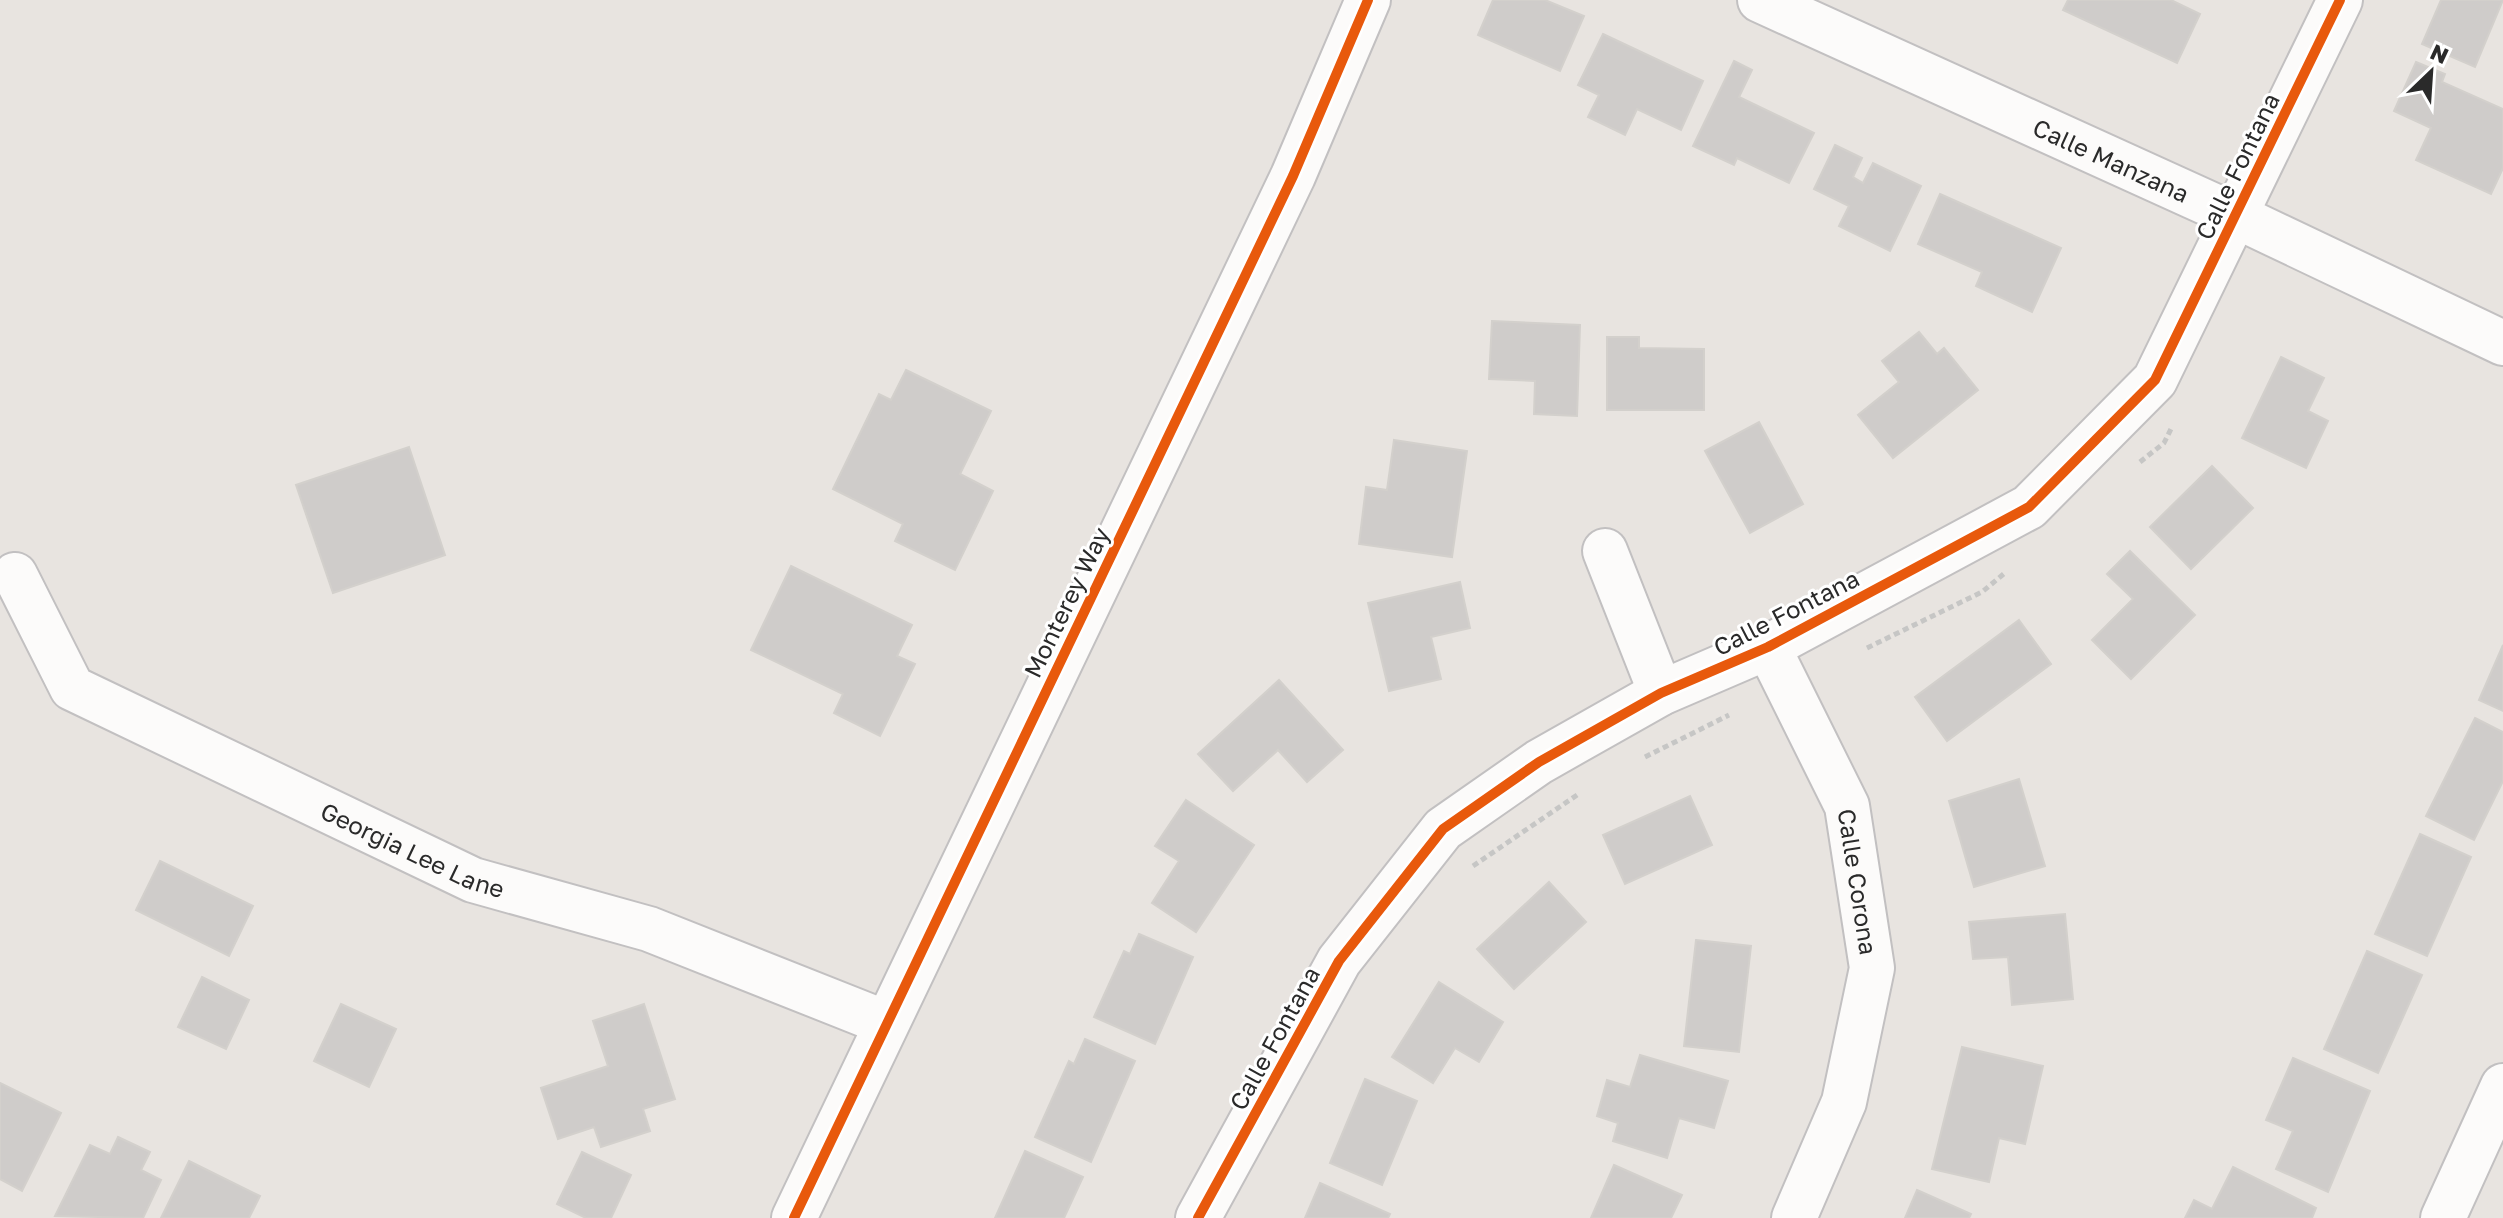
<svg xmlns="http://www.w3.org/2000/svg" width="2503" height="1218" viewBox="0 0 2503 1218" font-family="'Golos Text',sans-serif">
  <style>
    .building { fill: #cfccca; stroke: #d3d0cc; stroke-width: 2 }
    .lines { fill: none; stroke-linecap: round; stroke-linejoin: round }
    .minor-casing { stroke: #c2c0c1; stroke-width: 48 }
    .path { stroke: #c6c6c5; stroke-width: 5; stroke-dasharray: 6 4; stroke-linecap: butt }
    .minor { stroke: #fcfbfa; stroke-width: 44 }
    .cycleway-casing { stroke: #fff; stroke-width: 15 }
    .cycleway { stroke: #e8590c; stroke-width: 10 }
    .labels { text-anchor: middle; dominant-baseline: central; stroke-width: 6; stroke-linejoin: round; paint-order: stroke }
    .street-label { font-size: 24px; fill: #2a2a2a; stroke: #fff }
  </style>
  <rect width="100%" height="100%" fill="#e8e4e0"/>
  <g class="building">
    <path d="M1493,0H1545L1584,16L1560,71L1478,35Z"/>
    <path d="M2068,0H2171L2200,14L2177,63L2063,10Z"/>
    <path d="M2441,0H2503L2475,67L2422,44Z"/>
    <path d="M1603,34L1703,81L1681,130L1637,109L1625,135L1588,117L1599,95L1578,85Z"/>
    <path d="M1734,61L1752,70L1739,97L1814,133L1789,183L1737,158L1734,165L1693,146Z"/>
    <path d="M2416,62L2445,74L2442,82L2503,109V168L2491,194L2416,160L2431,128L2394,111Z"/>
    <path d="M1835,145L1862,158L1853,177L1863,183L1873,163L1921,186L1890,251L1839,226L1849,206L1814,189Z"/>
    <path d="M1940,194L2061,248L2032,312L1976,286L1982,272L1918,244Z"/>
    <path d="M1492,321L1580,325L1577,416L1534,414L1535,381L1489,379Z"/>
    <path d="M1919,332L1937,354L1944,348L1978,390L1893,458L1858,415L1899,382L1882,361Z"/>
    <path d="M1607,337H1639V348L1704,349V410H1607Z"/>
    <path d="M2281,357L2324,378L2308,411L2328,421L2306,468L2242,438Z"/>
    <path d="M906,370L991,411L960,474L993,491L955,570L895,541L903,524L833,489L879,394L891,400Z"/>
    <path d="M1759,422L1803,504L1750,533L1705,451Z"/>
    <path d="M1394,440L1467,451L1452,557L1359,544L1366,487L1387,490Z"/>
    <path d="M409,447L445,555L333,593L296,485Z"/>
    <path d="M2212,466L2253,508L2191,569L2150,527Z"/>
    <path d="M2130,551L2195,615L2131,679L2092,640L2133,599L2107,574Z"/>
    <path d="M791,566L912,625L897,656L915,664L880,736L834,713L843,694L751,650Z"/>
    <path d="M1460,582L1470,628L1431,637L1441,679L1389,691L1368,603Z"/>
    <path d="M2019,620L2051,664L1947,741L1915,697Z"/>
    <path d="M2503,645V711L2479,700Z"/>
    <path d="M1279,680L1343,750L1307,782L1278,750L1233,791L1198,754Z"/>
    <path d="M2475,718L2503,732V781L2474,840L2426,816Z"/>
    <path d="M2019,779L2045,866L1974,887L1949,801Z"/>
    <path d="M1690,796L1712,845L1625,884L1603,835Z"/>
    <path d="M1186,800L1254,845L1196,932L1152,903L1179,861L1155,846Z"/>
    <path d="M2420,834L2471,857L2427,956L2375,934Z"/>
    <path d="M160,861L253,906L229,956L136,910Z"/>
    <path d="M1549,882L1586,922L1514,989L1477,949Z"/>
    <path d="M2065,914L2073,999L2012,1005L2008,957L1973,959L1969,922Z"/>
    <path d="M1139,934L1193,957L1155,1044L1094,1017L1124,951L1130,954Z"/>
    <path d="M1696,940L1751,946L1739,1052L1684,1046Z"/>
    <path d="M2367,951L2422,975L2378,1073L2324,1049Z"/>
    <path d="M202,977L249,1000L226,1049L178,1027Z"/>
    <path d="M1439,982L1503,1022L1479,1062L1455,1048L1433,1083L1392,1057Z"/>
    <path d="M341,1004L396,1029L369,1087L314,1061Z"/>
    <path d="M644,1004L675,1099L643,1109L650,1131L601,1147L594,1127L558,1139L541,1088L608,1066L593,1021Z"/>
    <path d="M1085,1039L1135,1061L1091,1162L1035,1137L1069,1061L1074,1064Z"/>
    <path d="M1962,1047L2043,1066L2025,1144L1999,1138L1989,1182L1932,1169Z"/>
    <path d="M1640,1055L1728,1081L1714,1128L1679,1118L1667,1158L1613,1141L1618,1123L1597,1116L1607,1080L1630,1087Z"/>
    <path d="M2293,1058L2370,1091L2328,1192L2276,1169L2293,1131L2266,1120Z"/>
    <path d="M1365,1079L1417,1101L1382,1185L1330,1163Z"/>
    <path d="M0,1083L61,1113L22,1191L0,1179Z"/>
    <path d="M118,1137L150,1152L141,1170L161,1180L143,1218L55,1216L90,1145L110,1154Z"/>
    <path d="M1025,1151L1083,1177L1064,1218H995Z"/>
    <path d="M582,1152L631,1175L611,1218H586L557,1204Z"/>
    <path d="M189,1161L260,1196L249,1218H161Z"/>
    <path d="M1614,1165L1682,1195L1671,1218H1591Z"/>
    <path d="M2233,1167L2316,1208L2312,1218H2185L2194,1200L2212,1209Z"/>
    <path d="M1320,1183L1390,1214L1388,1218H1305Z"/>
    <path d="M1917,1190L1971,1214L1969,1218H1905Z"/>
  </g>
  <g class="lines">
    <g class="minor-casing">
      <g id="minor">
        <path id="s1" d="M1760,0L2236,216L2503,343"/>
        <path d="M1605,551L1661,693"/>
        <path id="s2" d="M15,575L72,688L473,880L649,929L886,1023"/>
        <path id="s3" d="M1768,647L1847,806L1872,968L1844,1102L1794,1218"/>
        <path d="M794,1218L1293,176L1368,0"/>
        <path d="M1198,1218L1339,961L1443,829L1539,762L1661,693L1768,647L2029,507L2155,380L2340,0"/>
        <path d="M2443,1218L2503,1086"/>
      </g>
    </g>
    <g class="path">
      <path d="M2140,462L2164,443L2171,429"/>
      <path d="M1867,648L1982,592L2006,572"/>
      <path d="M1645,757L1729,715"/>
      <path d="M1473,866L1580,793"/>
    </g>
    <use href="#minor" class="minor"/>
    <g class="cycleway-casing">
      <g id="cycleway">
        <path d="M794,1218L1293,176L1368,0"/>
        <path d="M1198,1218L1339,961L1443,829L1539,762L1661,693L1768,647L2029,507L2155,380L2340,0"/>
      </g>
    </g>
    <use href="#cycleway" class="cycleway"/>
  </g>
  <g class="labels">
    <g class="street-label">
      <text stroke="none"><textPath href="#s1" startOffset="386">Calle Manzana</textPath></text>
      <text transform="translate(2237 166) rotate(-64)">Calle Fontana</text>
      <text transform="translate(1066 602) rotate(-64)">Monterey Way</text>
      <text transform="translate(1786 612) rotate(-27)">Calle Fontana</text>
      <text stroke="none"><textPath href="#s2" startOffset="504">Georgia Lee Lane</textPath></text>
      <text stroke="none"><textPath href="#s3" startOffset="254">Calle Corona</textPath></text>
      <text transform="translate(1274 1038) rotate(-61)">Calle Fontana</text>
    </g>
  </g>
  <g transform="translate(2431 72) rotate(25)" stroke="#ffffff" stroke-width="6" paint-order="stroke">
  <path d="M0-6L14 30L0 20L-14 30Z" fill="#2a2a2a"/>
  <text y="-12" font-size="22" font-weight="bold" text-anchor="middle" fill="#2a2a2a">N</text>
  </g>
</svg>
